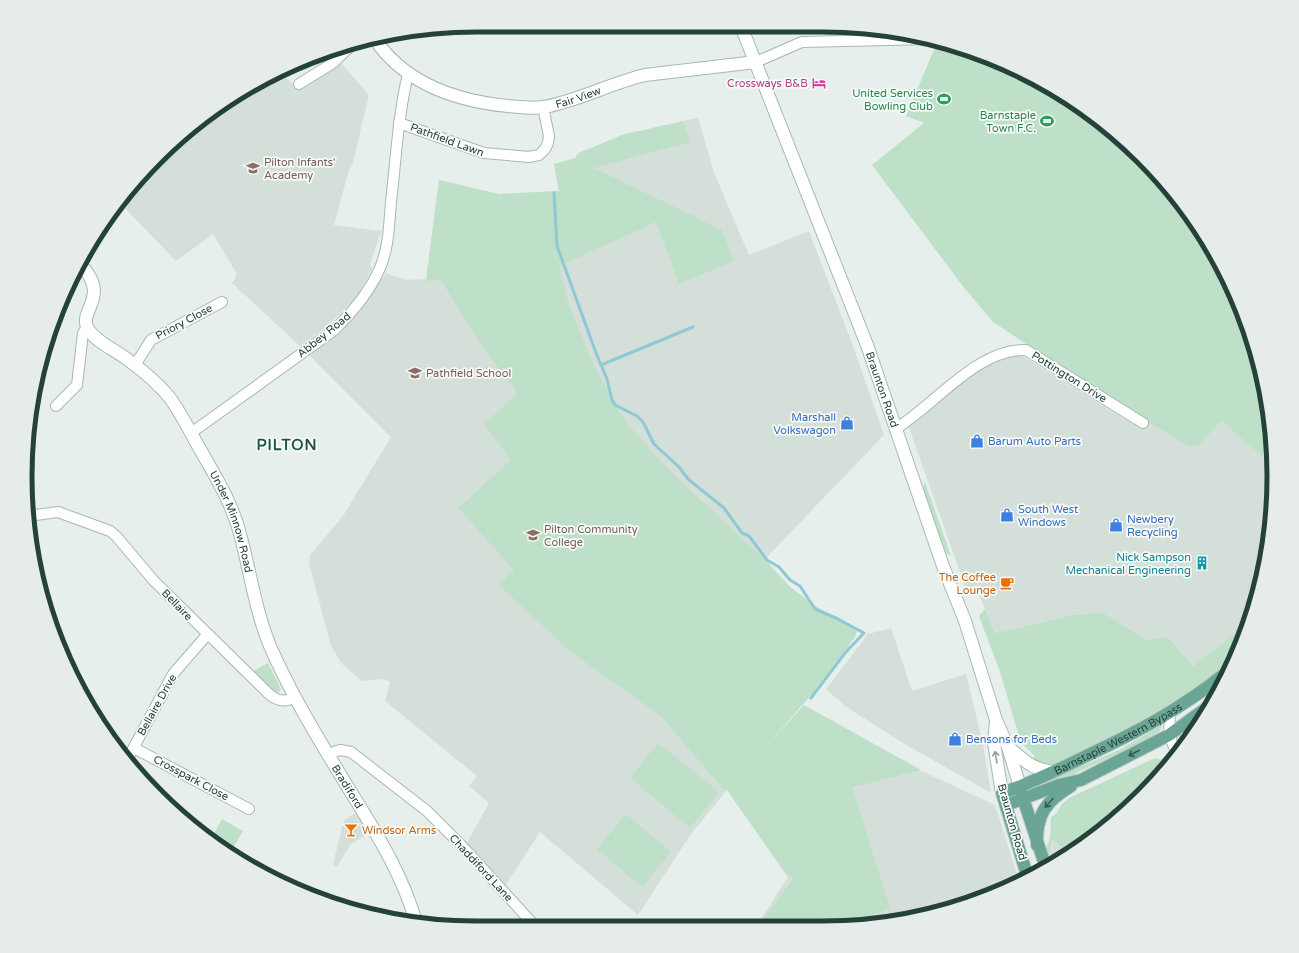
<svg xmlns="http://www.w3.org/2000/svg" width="1299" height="953" viewBox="0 0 1299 953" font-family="'Varela Round',sans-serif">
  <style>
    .built { fill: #d4dfda }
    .green { fill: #bfe0c8 }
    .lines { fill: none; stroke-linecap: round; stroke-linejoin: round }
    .stream { stroke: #8ec9d4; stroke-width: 3 }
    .minor-casing { stroke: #a8b8b2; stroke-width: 12 }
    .tertiary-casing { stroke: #a8b8b2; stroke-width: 14 }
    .secondary-casing { stroke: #a4bbb3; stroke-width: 14 }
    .primary-casing { stroke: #c2cac8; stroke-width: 14 }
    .minor { stroke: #fff; stroke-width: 10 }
    .tertiary { stroke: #fff; stroke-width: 12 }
    .secondary { stroke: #fff; stroke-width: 12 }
    .primary { stroke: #6aa596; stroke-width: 12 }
    .oneway { stroke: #365b51 }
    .oneway2 { stroke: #92a09c }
    .labels { text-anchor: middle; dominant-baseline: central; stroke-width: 3.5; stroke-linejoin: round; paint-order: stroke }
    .hotel-label { font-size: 11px; fill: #b23c85; stroke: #f7fbf9; text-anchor: end }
    .leisure-label { font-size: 11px; fill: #27864d; stroke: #f7fbf9; text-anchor: end }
    .street-label { font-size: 11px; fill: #24423a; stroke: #f7fbf9 }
    .education-label { font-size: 11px; fill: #785e54; stroke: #f7fbf9; text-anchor: start }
    .shop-label { font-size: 11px; fill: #366cbe; stroke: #f7fbf9; text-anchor: start }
    .culture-label { font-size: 11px; fill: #0d838f; stroke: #f7fbf9; text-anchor: end }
    .food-label { font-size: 11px; fill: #c56008; stroke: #f7fbf9; text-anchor: end }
    .district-label { font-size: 15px; font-weight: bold; letter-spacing: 1px; fill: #1f5548; stroke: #f7fbf9 }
    .rim { fill: none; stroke: #24423a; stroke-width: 5 }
  </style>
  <rect width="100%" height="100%" fill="#e6efeb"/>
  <g class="built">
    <path d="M341,63L369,95L353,162L348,173L334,225L381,231L370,264L372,269L356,298L325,328L300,346L232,283L237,274L213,234L176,261L120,203L128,193L231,101L251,86L281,73L298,89Z"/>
    <path d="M697,118L699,121L713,170L749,255L809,231L853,346L884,435L765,559L790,587L818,608L846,622L857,629L855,637L812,694L741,775L805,706L917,769L995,805L1019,880L995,894L882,924L757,925L788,877L727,790L691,834L638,915L540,832L505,886L467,843L489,803L469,786L477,776L385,701L390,682L384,679L362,681L342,664L331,646L309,563L310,555L343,516L391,437L308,354L343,328L361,309L386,273L406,280L426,279L439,180L499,194L559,191L554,164L575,158L579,153L622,135Z"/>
    <path d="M1021,355L1141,429L1148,422L1187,446H1198L1222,421L1272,466L1270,536L1251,618L1238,631L1193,666L1169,638L1163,637L1146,640L1102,612L1073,615L995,633L979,595H968L908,425L977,371L999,360Z"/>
    <path d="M891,628L912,691L966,674L983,745L991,793L903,743L845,706L826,689L868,634Z"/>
    <path d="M356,813L368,834L351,844L337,867L333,864L344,820Z"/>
    <path d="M1052,840L1068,852L1051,861L1049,855Z"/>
  </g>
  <g class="green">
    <path d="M936,45L959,47L995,59L1074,101L1142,157L1181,202L1228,277L1259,360L1273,447L1272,466L1222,421L1198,446H1187L1099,392L993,322L965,289L872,165L924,123L906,116Z"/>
    <path d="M683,121L690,142L594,168L722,230L734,261L679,284L656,222L559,266L569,305L594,366L625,421L666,467L764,559L790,587L818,608L846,622L857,629L855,637L812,694L755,758L804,705L921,770L852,787L890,908L858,920L859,924L759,925L794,877H788L727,790L723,789L661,716L571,652L499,585L514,570L458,508L511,460L484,424L518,393L483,348L442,282L438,280L426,281L439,180L499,194L559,191L554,164L575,158L579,153L622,135Z"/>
    <path d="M925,482L951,556L946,553L923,488Z"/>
    <path d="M985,609L995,633L1073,615L1102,612L1146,640L1163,637L1169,638L1193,666L1238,631L1251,618L1231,663L1208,681L1183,701L1065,762L1051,766L1034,763V755L1021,743L1000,672L979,616Z"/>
    <path d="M268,663L281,689L279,692H275L253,671Z"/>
    <path d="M1160,726L1162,727L1159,732C1119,754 1079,773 1036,790L1034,786L1119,750Z"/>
    <path d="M658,743L719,792L690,828L630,778Z"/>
    <path d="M1155,758L1171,762L1162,774L1097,835L1068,852L1052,840L1049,855L1046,849L1050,837L1051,817L1056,814L1062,804L1069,798Z"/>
    <path d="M626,814L671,852L642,887L597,849Z"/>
    <path d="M222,819L243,831L230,853L211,839Z"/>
  </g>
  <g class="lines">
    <g class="stream">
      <path d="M554,193L557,246L596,353L607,379L612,400L615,405L637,416L643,422L654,444L679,467L688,479L724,508L742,533L749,536L767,560L779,567L790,580L800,586L815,609L838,619L864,633L845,653L811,698"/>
      <path d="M601,365L693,327"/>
    </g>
    <g class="minor-casing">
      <g id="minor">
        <path d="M756,62L802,42L930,39"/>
        <path d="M299,84L333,63L354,43"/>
        <path d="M399,123L484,153L529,157L539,155L545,149L548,143L549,136L543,107"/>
        <path d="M135,365L151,340L222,302"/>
        <path d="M56,406L77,385L83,333L87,328"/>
        <path d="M895,429C934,406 977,348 1026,350L1143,423"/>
        <path d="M191,433L333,331C353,312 369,293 380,268C389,247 389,224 391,202C396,159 398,116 408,74"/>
        <path d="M28,516L58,512L110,531L116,536L154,581L270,695C278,701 285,703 294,697"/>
        <path d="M1170,713L1169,735L1177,754"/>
        <path d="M1185,724L1187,739"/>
        <path d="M134,748L249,809"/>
        <path d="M328,754L340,750L351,752L427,811L462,846L535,926"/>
        <path d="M127,760L173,674L207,635"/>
      </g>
    </g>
    <g class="tertiary-casing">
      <g id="tertiary">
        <path id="s1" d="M374,38C404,83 456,101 508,106C519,107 532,109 544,107C578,101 611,83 645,75L756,62"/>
        <path id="s2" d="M79,263C113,297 77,310 88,329C96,342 115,350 127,359C142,370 158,383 170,398C180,412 189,429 197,444C213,472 232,502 240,534C251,574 256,617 274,655C295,701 322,745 349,789C375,831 402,873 416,922"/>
      </g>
    </g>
    <g class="secondary-casing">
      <g id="secondary">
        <path id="s3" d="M741,26L867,345L943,566L965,621L996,720L1008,747L1020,787"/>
        <path d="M996,721L994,743L1002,793"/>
        <path d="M1008,747C1027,762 1029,768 1054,772"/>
      </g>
    </g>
    <g class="primary-casing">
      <g id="primary">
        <path d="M1021,792L1045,865"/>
        <path d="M1006,805L1059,785L1081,780L1169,735L1212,704"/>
        <path d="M1037,845C1036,814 1046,801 1071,786"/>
        <path id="s4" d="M1027,875L1002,793C1031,783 1058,770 1086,756C1139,731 1181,709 1227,672"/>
      </g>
    </g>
    <use href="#minor" class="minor"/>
    <use href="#tertiary" class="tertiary"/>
    <use href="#secondary" class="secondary"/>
    <use href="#primary" class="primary"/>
  </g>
  <defs><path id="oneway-shaft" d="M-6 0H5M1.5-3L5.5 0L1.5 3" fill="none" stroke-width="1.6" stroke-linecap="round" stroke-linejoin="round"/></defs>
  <g class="oneway">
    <use href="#oneway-shaft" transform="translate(1134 753) rotate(153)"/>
    <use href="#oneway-shaft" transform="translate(1049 803) rotate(132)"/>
  </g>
  <use class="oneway2" href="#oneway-shaft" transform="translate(996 757) rotate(-99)"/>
  <defs>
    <g id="hotel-bare" transform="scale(1.08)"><path d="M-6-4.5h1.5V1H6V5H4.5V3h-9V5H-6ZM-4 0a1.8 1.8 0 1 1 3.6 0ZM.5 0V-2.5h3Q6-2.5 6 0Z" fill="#d1479c" stroke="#f7fbf9" stroke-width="2.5" paint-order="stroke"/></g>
    <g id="stadium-bare" transform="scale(1.08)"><path d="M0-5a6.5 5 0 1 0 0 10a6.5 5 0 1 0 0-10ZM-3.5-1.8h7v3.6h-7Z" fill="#2e9e5b" stroke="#f7fbf9" stroke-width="2.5" paint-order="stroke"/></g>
    <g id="school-bare" transform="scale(1.08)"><path d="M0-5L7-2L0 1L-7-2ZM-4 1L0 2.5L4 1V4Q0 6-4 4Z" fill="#8d6e63" stroke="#f7fbf9" stroke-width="2.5" paint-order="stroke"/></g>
    <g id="shop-bare" transform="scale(1.08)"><path d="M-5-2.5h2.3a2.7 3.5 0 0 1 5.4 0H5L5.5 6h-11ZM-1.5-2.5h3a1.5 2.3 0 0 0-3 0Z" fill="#3f7fe0" stroke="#f7fbf9" stroke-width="2.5" paint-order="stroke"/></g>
    <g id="building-bare" transform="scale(1.08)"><path d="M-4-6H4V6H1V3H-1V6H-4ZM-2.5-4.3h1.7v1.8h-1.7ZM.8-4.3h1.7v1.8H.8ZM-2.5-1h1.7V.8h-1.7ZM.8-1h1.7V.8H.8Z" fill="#0f9aa8" stroke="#f7fbf9" stroke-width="2.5" paint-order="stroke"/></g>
    <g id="cafe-bare" transform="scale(1.08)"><path d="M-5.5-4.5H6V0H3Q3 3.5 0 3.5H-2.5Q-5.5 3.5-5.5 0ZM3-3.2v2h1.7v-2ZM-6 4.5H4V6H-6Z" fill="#e8710a" stroke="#f7fbf9" stroke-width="2.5" paint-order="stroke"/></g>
    <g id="bar-bare" transform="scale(1.08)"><path d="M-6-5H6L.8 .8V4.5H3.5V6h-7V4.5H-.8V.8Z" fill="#e8710a" stroke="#f7fbf9" stroke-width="2.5" paint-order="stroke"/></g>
  </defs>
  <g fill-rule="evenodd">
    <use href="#hotel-bare" x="819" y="83"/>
    <use href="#stadium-bare" x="944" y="99"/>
    <use href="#stadium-bare" x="1047" y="121"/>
    <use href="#school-bare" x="253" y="168"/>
    <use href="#school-bare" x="415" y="373"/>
    <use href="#shop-bare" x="847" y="423"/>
    <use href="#shop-bare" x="977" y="441"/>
    <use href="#shop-bare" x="1007" y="515"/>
    <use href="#shop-bare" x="1116" y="525"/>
    <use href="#school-bare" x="533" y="535"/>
    <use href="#building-bare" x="1202" y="563"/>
    <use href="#cafe-bare" x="1007" y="583"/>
    <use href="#shop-bare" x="955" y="739"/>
    <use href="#bar-bare" x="351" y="830"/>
  </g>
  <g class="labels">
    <g class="hotel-label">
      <text x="808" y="83">Crossways B&amp;B</text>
    </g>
    <g class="leisure-label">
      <text x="933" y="93">United Services<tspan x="933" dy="13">Bowling Club</tspan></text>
      <text x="1036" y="115">Barnstaple<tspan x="1036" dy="13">Town F.C.</tspan></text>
    </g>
    <g class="street-label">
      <text stroke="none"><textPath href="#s1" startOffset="227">Fair View</textPath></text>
      <text transform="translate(447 140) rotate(20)">Pathfield Lawn</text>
      <text transform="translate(184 322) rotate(-28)">Priory Close</text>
      <text transform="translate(324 335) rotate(-39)">Abbey Road</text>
      <text transform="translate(1069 377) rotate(32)">Pottington Drive</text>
      <text stroke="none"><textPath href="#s3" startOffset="390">Braunton Road</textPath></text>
      <text stroke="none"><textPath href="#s2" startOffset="319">Under Minnow Road</textPath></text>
      <text transform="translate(177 605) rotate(46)">Bellaire</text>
      <text transform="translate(157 705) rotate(-61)">Bellaire Drive</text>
      <text stroke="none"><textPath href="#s4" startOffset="214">Barnstaple Western Bypass</textPath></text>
      <text transform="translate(191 778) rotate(28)">Crosspark Close</text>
      <text stroke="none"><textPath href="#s2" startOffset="610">Bradiford</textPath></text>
      <text transform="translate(1012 822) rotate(74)">Braunton Road</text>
      <text transform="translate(481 868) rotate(47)">Chaddiford Lane</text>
    </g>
    <g class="education-label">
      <text x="264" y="162">Pilton Infants'<tspan x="264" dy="13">Academy</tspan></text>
      <text x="426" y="373">Pathfield School</text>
      <text x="544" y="529">Pilton Community<tspan x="544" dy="13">College</tspan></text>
    </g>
    <g class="shop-label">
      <text x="836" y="417" text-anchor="end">Marshall<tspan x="836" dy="13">Volkswagon</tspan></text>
      <text x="988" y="441">Barum Auto Parts</text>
      <text x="1018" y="509">South West<tspan x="1018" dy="13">Windows</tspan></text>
      <text x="1127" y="519">Newbery<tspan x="1127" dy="13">Recycling</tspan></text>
      <text x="966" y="739">Bensons for Beds</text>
    </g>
    <g class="culture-label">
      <text x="1191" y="557">Nick Sampson<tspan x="1191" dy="13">Mechanical Engineering</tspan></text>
    </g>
    <g class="food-label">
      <text x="996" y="577">The Coffee<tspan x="996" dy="13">Lounge</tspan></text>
      <text x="362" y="830" text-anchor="start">Windsor Arms</text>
    </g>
    <g class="district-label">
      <text x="287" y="445">PILTON</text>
    </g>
  </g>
  <path d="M0 0H1299V953H0ZM476 32H823A444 444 0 0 1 1267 476V477A444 444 0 0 1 823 921H476A444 444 0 0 1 32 477V476A444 444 0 0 1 476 32Z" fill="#e6ecea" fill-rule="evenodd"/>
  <path class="rim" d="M476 32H823A444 444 0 0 1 1267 476V477A444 444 0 0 1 823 921H476A444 444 0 0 1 32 477V476A444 444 0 0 1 476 32Z"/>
</svg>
